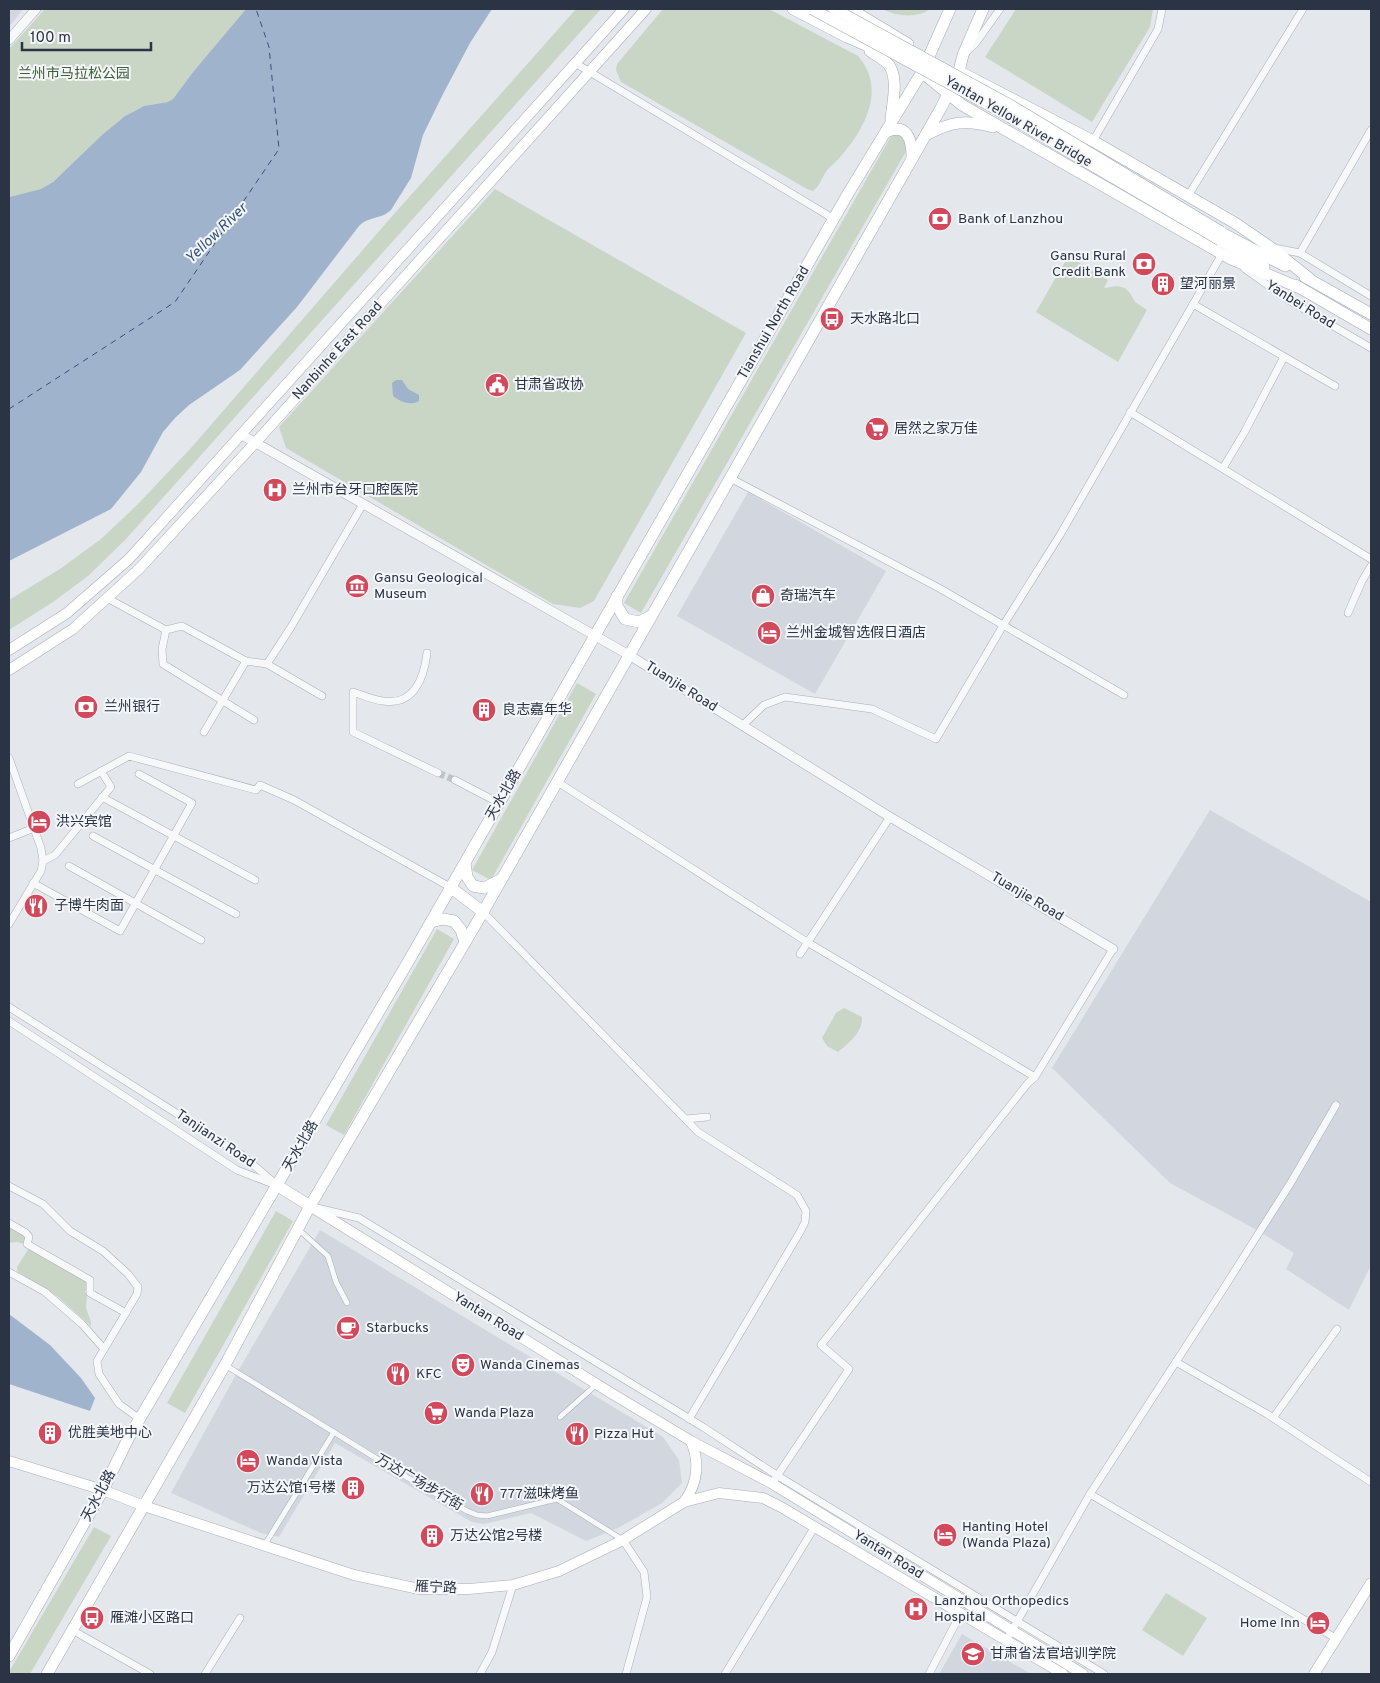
<svg xmlns="http://www.w3.org/2000/svg" width="1380" height="1683" viewBox="0 0 1380 1683" font-family="Overpass,'Noto Sans SC',sans-serif">
  <style>
    .built { fill: #d2d6de }
    .green { fill: #c9d6c5 }
    .water { fill: #9fb4cc }
    .lines { fill: none; stroke-linecap: round; stroke-linejoin: round }
    .ferry { stroke: #34527a; stroke-width: 1; stroke-dasharray: 6 5; stroke-linecap: butt }
    .minor-tunnel { stroke: #bfc3cb; stroke-width: 7; stroke-dasharray: 7 3.5; stroke-linecap: butt }
    .pedestrian-casing { stroke: #a9aeb7; stroke-width: 6 }
    .minor-casing { stroke: #a9aeb7; stroke-width: 8 }
    .tertiary-casing { stroke: #a9aeb7; stroke-width: 10 }
    .secondary-casing { stroke: #a9aeb7; stroke-width: 11 }
    .primary-casing { stroke: #a3abb8; stroke-width: 12 }
    .pedestrian { stroke: #f7f8fa; stroke-width: 5 }
    .minor { stroke: #f7f8fa; stroke-width: 7 }
    .tertiary { stroke: #f7f8fa; stroke-width: 9 }
    .secondary { stroke: #fff; stroke-width: 10 }
    .primary { stroke: #fff; stroke-width: 11 }
    .primary-bridge-casing { stroke: #a3abb8; stroke-width: 12; stroke-linecap: butt }
    .primary-bridge { stroke: #fff; stroke-width: 11 }
    .labels { text-anchor: middle; dominant-baseline: central; stroke-width: 4; stroke-linejoin: round; paint-order: stroke }
    .park-label { font-size: 14px; fill: #3f6138; stroke: #f4f6f9 }
    .street-label { font-size: 14px; fill: #2b3445; stroke: #f4f6f9 }
    .poi-label { font-size: 14px; fill: #2b3445; stroke: #f4f6f9; text-anchor: start }
    .water-label { font-size: 15px; font-style: italic; fill: #34527a; stroke: #f4f6f9 }
  </style>
  <rect width="100%" height="100%" fill="#e4e7ec"/>
  <g class="built">
    <path d="M9,9H23L9,27Z"/>
    <path d="M748,492L886,571L815,694L677,616Z"/>
    <path d="M1210,810L1371,902V1265L1349,1310L1286,1269L1294,1253L1255,1229L1170,1183L1052,1068Z"/>
    <path d="M320,1230L663,1437L679,1460L682,1483L662,1503L618,1528L586,1541L531,1513L484,1524L472,1522L335,1443L279,1537L261,1533L171,1493L233,1380Z"/>
    <path d="M962,1634L1031,1674H939Z"/>
  </g>
  <g class="green">
    <path d="M45,9H246L193,72L173,99L169,102L144,106L125,116L103,134L53,182L41,189L9,197V49Z"/>
    <path d="M576,9H601L125,540L88,576L53,602L9,630V600L60,569L101,539L137,505L191,448L387,222Z"/>
    <path d="M663,9H769L858,56C886,88 866,127 842,155C838,160 833,164 828,169C822,176 821,185 813,191L807,189L621,82L616,70L617,64Z"/>
    <path d="M882,9H930C917,19 896,16 882,9Z"/>
    <path d="M1016,9H1153L1150,27L1092,122L985,57Z"/>
    <path d="M894,131L912,141L641,613L624,603Z"/>
    <path d="M495,189L746,333L594,601L580,608L553,604L286,448L279,427Z"/>
    <path d="M1073,259L1108,280L1104,288L1117,286L1125,288L1130,293L1135,302L1147,310L1118,362L1036,312L1066,260Z"/>
    <path d="M577,683L596,694L491,880L472,870Z"/>
    <path d="M437,929L454,939L344,1135L326,1125Z"/>
    <path d="M844,1008L862,1017C863,1032 849,1043 838,1052L827,1046L822,1038L836,1013Z"/>
    <path d="M276,1211L293,1221L185,1413L167,1403Z"/>
    <path d="M9,1227L24,1235L26,1238L23,1244L17,1242L9,1243Z"/>
    <path d="M29,1248L89,1282L85,1292L87,1294L86,1308L91,1322V1326L57,1296L18,1272L17,1267Z"/>
    <path d="M94,1527L111,1536L30,1674H9V1672Z"/>
    <path d="M1166,1593L1207,1618L1183,1656L1142,1630Z"/>
  </g>
  <g class="water">
    <path d="M246,9H492L470,43L443,94L423,135L411,178L391,210C382,219 369,216 359,226L297,307L240,370L189,405L175,418L163,432L141,472L111,509L9,561V197L41,189L53,182L103,134L125,116L144,106L168,102L173,99L193,72Z"/>
    <path d="M396,380H402L408,389L419,395V401C411,406 400,402 393,396L392,383Z"/>
    <path d="M9,1314L50,1345L81,1378L95,1398L90,1411L9,1384Z"/>
  </g>
  <g class="lines">
    <path class="ferry" d="M9,409L175,302L279,149L269,47L256,9"/>
    <path class="minor-tunnel" d="M438,773L455,780"/>
    <g class="pedestrian-casing">
      <g id="pedestrian">
        <path d="M298,1229L328,1256L336,1282L347,1303"/>
        <path d="M225,1365L408,1478L467,1511L477,1515L487,1516L557,1499L623,1540"/>
        <path d="M560,1417L597,1384"/>
        <path d="M264,1546L334,1432"/>
      </g>
    </g>
    <g class="minor-casing">
      <g id="minor">
        <path d="M967,51L975,44L1000,9"/>
        <path d="M575,63L834,219"/>
        <path d="M1093,141L1158,29L1162,9"/>
        <path d="M1188,196L1303,9"/>
        <path d="M1274,248L1300,253L1371,296"/>
        <path d="M1300,253L1371,130"/>
        <path d="M1245,269L1290,301L1371,348"/>
        <path d="M1193,304L1335,386"/>
        <path d="M1130,412L1371,559"/>
        <path d="M1223,468L1244,433L1284,357"/>
        <path d="M730,478L939,588L1124,695"/>
        <path d="M107,598L166,630L182,626L246,661L267,664L291,627L363,504"/>
        <path d="M1348,613L1362,581L1371,566"/>
        <path d="M166,630L162,649L163,664L254,720"/>
        <path d="M427,653C424,678 414,706 383,701C373,700 362,695 353,692V732L438,773"/>
        <path d="M267,664L322,696"/>
        <path d="M743,725L764,705L785,697L872,709L936,739L1004,624L1060,535L1222,254"/>
        <path d="M204,732L246,661"/>
        <path d="M9,758L41,848L43,861L41,871L9,924"/>
        <path d="M455,780L499,803"/>
        <path d="M556,781L807,942L1035,1077"/>
        <path d="M78,784L129,756L256,790L260,785L294,800L450,887"/>
        <path d="M102,797L255,880"/>
        <path d="M93,836L236,914"/>
        <path d="M9,838L34,828"/>
        <path d="M43,861L55,855L111,787L101,771"/>
        <path d="M69,866L201,940"/>
        <path d="M33,883L120,931L192,803L139,774"/>
        <path d="M483,912L698,1132L797,1195L806,1211L805,1222L800,1232L689,1419"/>
        <path d="M800,954L890,817"/>
        <path d="M9,1007L242,1155L278,1186"/>
        <path d="M9,1021L237,1170L273,1184"/>
        <path d="M686,1119L707,1117"/>
        <path d="M9,1186L43,1204L70,1231L103,1251L128,1274L138,1287L137,1294L97,1361L99,1374L119,1404L140,1419"/>
        <path d="M317,1208L359,1218L703,1427L778,1476L1104,1674"/>
        <path d="M9,1223L26,1233L29,1237L27,1244L90,1280V1293L126,1313"/>
        <path d="M9,1272L45,1292L82,1324L104,1349"/>
        <path d="M1176,1362L1267,1414L1371,1482"/>
        <path d="M1273,1418L1337,1329"/>
        <path d="M775,1479L849,1369L821,1345L1028,1083L1035,1077L1113,949"/>
        <path d="M1090,1494L1337,1639"/>
        <path d="M623,1540L644,1572L647,1597L626,1674"/>
        <path d="M72,1630L150,1674"/>
        <path d="M1006,1641L1090,1494L1222,1291L1290,1184L1336,1105"/>
        <path d="M205,1674L240,1618"/>
        <path d="M480,1674L492,1652L513,1585"/>
        <path d="M725,1674L814,1528"/>
        <path d="M929,1674L961,1613"/>
      </g>
    </g>
    <g class="tertiary-casing">
      <g id="tertiary">
        <path d="M9,40L36,9"/>
        <path d="M242,435L629,655L890,817L1113,949"/>
      </g>
    </g>
    <g class="secondary-casing">
      <g id="secondary">
        <path d="M9,650L67,613L129,559L624,9"/>
        <path d="M9,670L73,629L139,569L255,443L646,9"/>
        <path d="M310,1206L611,1393L691,1441L771,1483L1083,1674"/>
        <path d="M9,1461L103,1490L144,1506L354,1575L419,1589H469L513,1585L559,1571L623,1540L684,1502L719,1493L763,1498L781,1507L1063,1674"/>
        <path d="M684,1502C698,1483 700,1463 691,1441"/>
        <path d="M1314,1674L1371,1583"/>
      </g>
    </g>
    <g class="primary-casing">
      <g id="primary">
        <path d="M793,9L847,37L882,52"/>
        <path d="M850,9L908,44"/>
        <path d="M870,51C876,55 885,60 889,65C899,80 892,104 891,120"/>
        <path d="M962,73L1093,141L1235,223L1270,247L1310,279"/>
        <path d="M924,74L962,105L1231,259L1300,288"/>
        <path d="M886,132C907,122 912,140 912,157"/>
        <path d="M926,135C950,122 966,119 993,127"/>
        <path d="M1224,234L1285,266"/>
        <path d="M1220,240L1264,267"/>
        <path d="M1305,277L1371,314"/>
        <path d="M1295,285L1371,329"/>
        <path d="M617,596V606L625,619L639,622L651,616"/>
        <path d="M465,863L467,877L473,886L484,888L500,880"/>
        <path d="M450,887L483,912"/>
        <path d="M431,922L443,919L454,921L461,930L465,942"/>
        <path d="M278,1186L310,1206"/>
        <path d="M9,1656L103,1490L129,1437L408,962L849,192L922,72L950,9"/>
        <path d="M47,1674L225,1365L310,1206L483,912L941,108L959,71L963,55L983,9"/>
      </g>
    </g>
    <use href="#pedestrian" class="pedestrian"/>
    <use href="#minor" class="minor"/>
    <use href="#tertiary" class="tertiary"/>
    <use href="#secondary" class="secondary"/>
    <use href="#primary" class="primary"/>
    <g class="primary-bridge-casing">
      <g id="primary-bridge">
        <path d="M812,9L998,110L1220,240"/>
        <path d="M834,9L1010,105L1221,232"/>
      </g>
    </g>
    <use href="#primary-bridge" class="primary-bridge"/>
  </g>
  <defs>
    <g id="bank-disc" transform="scale(1.25)"><circle r="9.5" fill="#d1495b" stroke="#f4f6f9"/><path d="M-6-4H6V4H-6ZM0-2.3a2.3 2.3 0 1 0 0 4.6a2.3 2.3 0 1 0 0-4.6Z" fill="#fff"/></g>
    <g id="building-disc" transform="scale(1.25)"><circle r="9.5" fill="#d1495b" stroke="#f4f6f9"/><path d="M-4-6H4V6H1V3H-1V6H-4ZM-2.5-4.3h1.7v1.8h-1.7ZM.8-4.3h1.7v1.8H.8ZM-2.5-1h1.7V.8h-1.7ZM.8-1h1.7V.8H.8Z" fill="#fff"/></g>
    <g id="bus-disc" transform="scale(1.25)"><circle r="9.5" fill="#d1495b" stroke="#f4f6f9"/><path d="M-5-6H5V4H4V6H2V4H-2V6H-4V4H-5ZM-3.5-4V0h7V-4ZM-3.5 1.2v1.5H-2V1.2ZM2 1.2v1.5H3.5V1.2Z" fill="#fff"/></g>
    <g id="civic-disc" transform="scale(1.25)"><circle r="9.5" fill="#d1495b" stroke="#f4f6f9"/><path d="M-.6-6.5H3V-4.5H.6V-3L4-1V1h2V6H-6V1h2V-1L-.6-3ZM-1.2 2.5V6h2.4V2.5Z" fill="#fff"/></g>
    <g id="supermarket-disc" transform="scale(1.25)"><circle r="9.5" fill="#d1495b" stroke="#f4f6f9"/><path d="M-6-5.5h2.5l.6 2H6L4.5 2H-2.5L-4.4-4H-6ZM-1.5 3.2a1.3 1.3 0 1 0 .1 0ZM3 3.2a1.3 1.3 0 1 0 .1 0Z" fill="#fff"/></g>
    <g id="hospital-disc" transform="scale(1.25)"><circle r="9.5" fill="#d1495b" stroke="#f4f6f9"/><path d="M-5-5h3v3.5h4V-5h3V5h-3V1.5h-4V5h-3Z" fill="#fff"/></g>
    <g id="museum-disc" transform="scale(1.25)"><circle r="9.5" fill="#d1495b" stroke="#f4f6f9"/><path d="M0-6L6-3V-2H-6V-3ZM-5-1h2V3h-2ZM-1-1h2V3h-2ZM3-1h2V3H3ZM-6 4H6V6H-6Z" fill="#fff"/></g>
    <g id="shop-disc" transform="scale(1.25)"><circle r="9.5" fill="#d1495b" stroke="#f4f6f9"/><path d="M-5-2.5h2.3a2.7 3.5 0 0 1 5.4 0H5L5.5 6h-11ZM-1.5-2.5h3a1.5 2.3 0 0 0-3 0Z" fill="#fff"/></g>
    <g id="hotel-disc" transform="scale(1.25)"><circle r="9.5" fill="#d1495b" stroke="#f4f6f9"/><path d="M-6-4.5h1.5V1H6V5H4.5V3h-9V5H-6ZM-4 0a1.8 1.8 0 1 1 3.6 0ZM.5 0V-2.5h3Q6-2.5 6 0Z" fill="#fff"/></g>
    <g id="restaurant-disc" transform="scale(1.25)"><circle r="9.5" fill="#d1495b" stroke="#f4f6f9"/><path d="M-5-6h1v4h1v-4h1v4h1v-4h1v5L-1.5 .5V6h-2V.5L-5-1ZM5-6V6H3V1.5H1.5Q1.5-4 5-6Z" fill="#fff"/></g>
    <g id="cafe-disc" transform="scale(1.25)"><circle r="9.5" fill="#d1495b" stroke="#f4f6f9"/><path d="M-5.5-4.5H6V0H3Q3 3.5 0 3.5H-2.5Q-5.5 3.5-5.5 0ZM3-3.2v2h1.7v-2ZM-6 4.5H4V6H-6Z" fill="#fff"/></g>
    <g id="theatre-disc" transform="scale(1.25)"><circle r="9.5" fill="#d1495b" stroke="#f4f6f9"/><path d="M-5-5.5Q0-4 5-5.5V0Q5 5 0 6Q-5 5-5 0ZM-3.3-2.5H-1v1.5H-3.3ZM1-2.5H3.3v1.5H1ZM-2.8 1Q0 5.5 2.8 1Z" fill="#fff"/></g>
    <g id="university-disc" transform="scale(1.25)"><circle r="9.5" fill="#d1495b" stroke="#f4f6f9"/><path d="M0-5L7-2L0 1L-7-2ZM-4 1L0 2.5L4 1V4Q0 6-4 4Z" fill="#fff"/></g>
  </defs>
  <g fill-rule="evenodd">
    <use href="#bank-disc" x="940" y="219"/>
    <use href="#bank-disc" x="1144" y="264"/>
    <use href="#building-disc" x="1163" y="284"/>
    <use href="#bus-disc" x="832" y="319"/>
    <use href="#civic-disc" x="497" y="385"/>
    <use href="#supermarket-disc" x="877" y="429"/>
    <use href="#hospital-disc" x="275" y="490"/>
    <use href="#museum-disc" x="357" y="586"/>
    <use href="#shop-disc" x="763" y="596"/>
    <use href="#hotel-disc" x="769" y="633"/>
    <use href="#bank-disc" x="86" y="707"/>
    <use href="#building-disc" x="484" y="710"/>
    <use href="#hotel-disc" x="39" y="822"/>
    <use href="#restaurant-disc" x="36" y="906"/>
    <use href="#cafe-disc" x="348" y="1328"/>
    <use href="#theatre-disc" x="463" y="1365"/>
    <use href="#restaurant-disc" x="398" y="1374"/>
    <use href="#supermarket-disc" x="436" y="1413"/>
    <use href="#building-disc" x="50" y="1433"/>
    <use href="#restaurant-disc" x="577" y="1434"/>
    <use href="#hotel-disc" x="248" y="1461"/>
    <use href="#building-disc" x="353" y="1488"/>
    <use href="#restaurant-disc" x="482" y="1494"/>
    <use href="#hotel-disc" x="945" y="1535"/>
    <use href="#building-disc" x="432" y="1536"/>
    <use href="#hospital-disc" x="916" y="1609"/>
    <use href="#bus-disc" x="92" y="1618"/>
    <use href="#hotel-disc" x="1318" y="1623"/>
    <use href="#university-disc" x="973" y="1654"/>
  </g>
  <g class="labels">
    <g class="park-label">
      <text x="74" y="74">兰州市马拉松公园</text>
    </g>
    <g class="street-label">
      <text transform="translate(1018 122) rotate(30)">Yantan Yellow River Bridge</text>
      <text transform="translate(1300 305) rotate(32)">Yanbei Road</text>
      <text transform="translate(774 323) rotate(-60)">Tianshui North Road</text>
      <text transform="translate(338 351) rotate(-48)">Nanbinhe East Road</text>
      <text transform="translate(681 687) rotate(32)">Tuanjie Road</text>
      <text transform="translate(504 795) rotate(-60)">天水北路</text>
      <text transform="translate(1027 897) rotate(31)">Tuanjie Road</text>
      <text transform="translate(215 1139) rotate(34)">Tanjianzi Road</text>
      <text transform="translate(301 1146) rotate(-60)">天水北路</text>
      <text transform="translate(488 1317) rotate(32)">Yantan Road</text>
      <text transform="translate(419 1483) rotate(30)">万达广场步行街</text>
      <text transform="translate(99 1496) rotate(-62)">天水北路</text>
      <text transform="translate(888 1555) rotate(32)">Yantan Road</text>
      <text transform="translate(436 1588) rotate(3)">雁宁路</text>
    </g>
    <g class="poi-label">
      <text x="958" y="219">Bank of Lanzhou</text>
      <text x="1126" y="256" text-anchor="end">Gansu Rural<tspan x="1126" dy="16">Credit Bank</tspan></text>
      <text x="1180" y="284">望河丽景</text>
      <text x="850" y="319">天水路北口</text>
      <text x="514" y="385">甘肃省政协</text>
      <text x="894" y="429">居然之家万佳</text>
      <text x="292" y="490">兰州市台牙口腔医院</text>
      <text x="374" y="578">Gansu Geological<tspan x="374" dy="16">Museum</tspan></text>
      <text x="780" y="596">奇瑞汽车</text>
      <text x="786" y="633">兰州金城智选假日酒店</text>
      <text x="104" y="707">兰州银行</text>
      <text x="502" y="710">良志·嘉年华</text>
      <text x="56" y="822">洪兴宾馆</text>
      <text x="54" y="906">子博牛肉面</text>
      <text x="366" y="1328">Starbucks</text>
      <text x="480" y="1365">Wanda Cinemas</text>
      <text x="416" y="1374">KFC</text>
      <text x="454" y="1413">Wanda Plaza</text>
      <text x="68" y="1433">优胜美地中心</text>
      <text x="594" y="1434">Pizza Hut</text>
      <text x="266" y="1461">Wanda Vista</text>
      <text x="336" y="1488" text-anchor="end">万达公馆1号楼</text>
      <text x="500" y="1494">777滋味烤鱼</text>
      <text x="962" y="1527">Hanting Hotel<tspan x="962" dy="16">(Wanda Plaza)</tspan></text>
      <text x="450" y="1536">万达公馆2号楼</text>
      <text x="934" y="1601">Lanzhou Orthopedics<tspan x="934" dy="16">Hospital</tspan></text>
      <text x="110" y="1618">雁滩小区路口</text>
      <text x="1300" y="1623" text-anchor="end">Home Inn</text>
      <text x="990" y="1654">甘肃省法官培训学院</text>
    </g>
    <g class="water-label">
      <text transform="translate(217 234) rotate(-44)">Yellow River</text>
    </g>
  </g>
  <rect width="1380" height="1683" fill="none" stroke="#2b3445" stroke-width="20"/>
  <path d="M22 42v8h129v-8" fill="none" stroke="#2b3445" stroke-width="2.5"/>
  <text x="30" y="42" font-size="15" fill="#2b3445" stroke="#f4f6f9" stroke-width="4" paint-order="stroke">100 m</text>
</svg>
